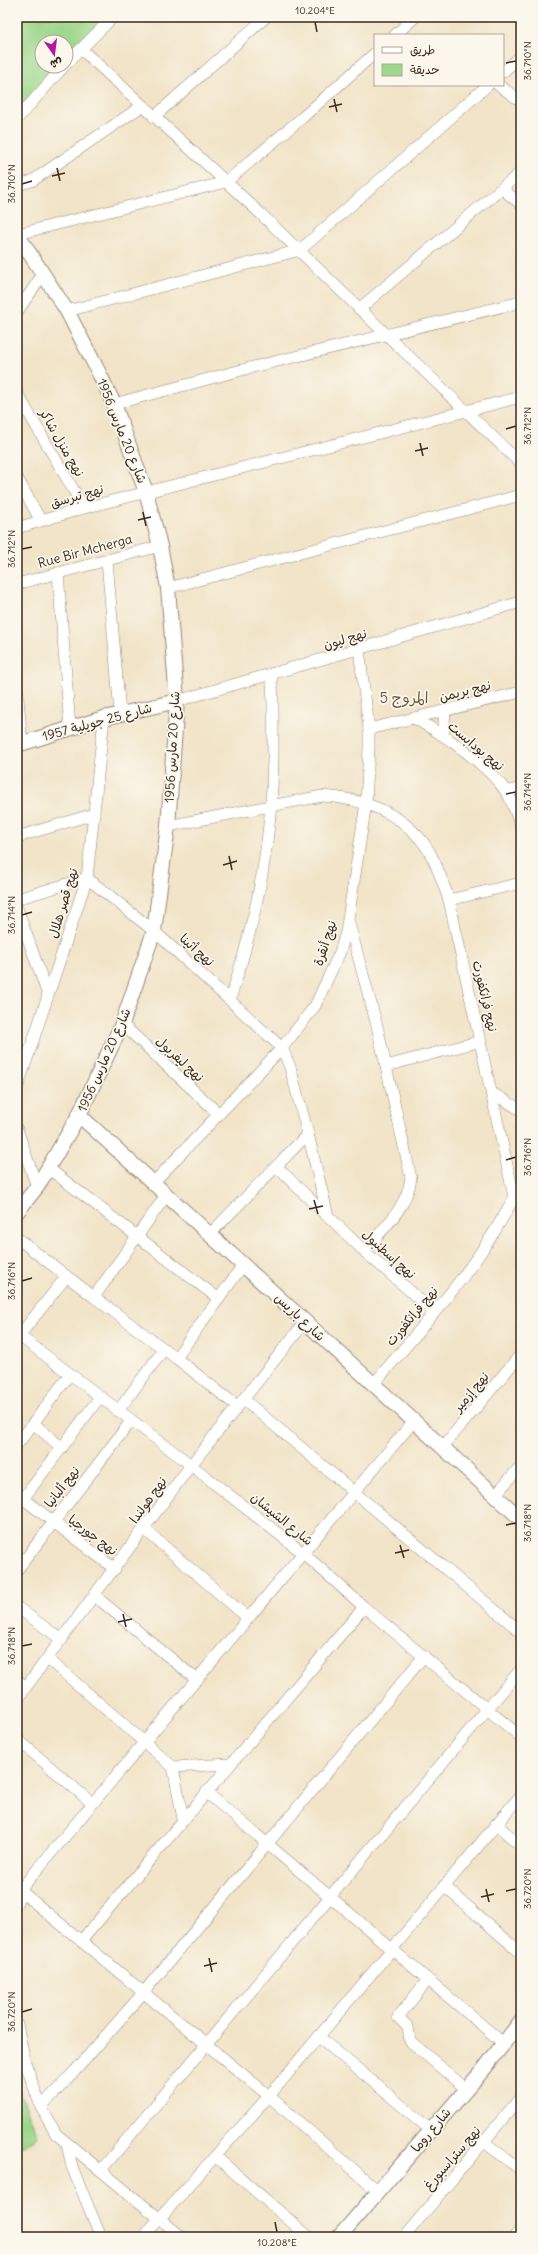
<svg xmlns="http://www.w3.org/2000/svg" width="538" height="2254" viewBox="0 0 538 2254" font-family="Delius,'Playpen Sans Arabic',sans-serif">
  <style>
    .green { fill: #9cd78b; stroke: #6c8054 }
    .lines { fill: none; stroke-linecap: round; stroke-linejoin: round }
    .minor-casing { stroke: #968773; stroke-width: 12 }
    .tertiary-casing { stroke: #968773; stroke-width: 16 }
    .minor { stroke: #fff; stroke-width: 11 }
    .tertiary { stroke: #fff; stroke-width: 14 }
    .ticks { fill: none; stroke: #3b2a1e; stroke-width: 1.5 }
    .labels { text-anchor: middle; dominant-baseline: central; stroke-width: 3.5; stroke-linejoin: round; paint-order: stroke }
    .street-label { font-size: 13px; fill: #3b2a1e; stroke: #fbf7ec }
    .quarter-label { font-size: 15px; fill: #715940; stroke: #fbf7ec }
    .neatline { fill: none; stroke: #3b2a1e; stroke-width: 1.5 }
    .ticks-label { font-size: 10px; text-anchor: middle; fill: #3b2a1e }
  </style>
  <rect width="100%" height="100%" fill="#fbf7ec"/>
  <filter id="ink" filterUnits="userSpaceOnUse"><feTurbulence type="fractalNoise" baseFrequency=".025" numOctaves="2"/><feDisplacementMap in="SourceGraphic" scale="8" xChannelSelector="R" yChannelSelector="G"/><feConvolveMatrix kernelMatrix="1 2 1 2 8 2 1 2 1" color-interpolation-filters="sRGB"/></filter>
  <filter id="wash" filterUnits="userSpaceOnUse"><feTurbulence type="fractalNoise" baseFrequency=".012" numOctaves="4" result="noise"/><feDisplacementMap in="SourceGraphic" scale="16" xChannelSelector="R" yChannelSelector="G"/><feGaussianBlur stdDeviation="0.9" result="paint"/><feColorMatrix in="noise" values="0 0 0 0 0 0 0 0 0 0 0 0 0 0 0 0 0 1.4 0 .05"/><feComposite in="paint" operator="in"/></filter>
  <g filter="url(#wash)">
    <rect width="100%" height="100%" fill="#f1e4c8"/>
    <g class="green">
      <path d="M17,17H106L66,60V42H42V66H60L17,112Z"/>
      <path d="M17,2085L38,2137L17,2149Z"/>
    </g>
  </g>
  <g filter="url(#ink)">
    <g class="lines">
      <g class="minor-casing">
        <g id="minor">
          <path d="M395,35L415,17"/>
          <path d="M81,49L261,214L521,464"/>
          <path d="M66,64L113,17"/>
          <path d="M503,72L521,56"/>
          <path d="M498,85L521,101"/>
          <path d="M154,117L266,17"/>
          <path d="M17,119L64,66"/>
          <path d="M17,185L32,181L142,106"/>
          <path d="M502,189L521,204"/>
          <path d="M18,234L226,182L303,117L375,53"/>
          <path d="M359,309L521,172"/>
          <path d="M67,311L300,250L488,85"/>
          <path d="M17,312L43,274"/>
          <path d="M17,393L84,508"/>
          <path d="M114,404L253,367L521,302"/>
          <path d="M17,478L41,521"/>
          <path d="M17,528L84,508L521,397"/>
          <path d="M107,561L120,714"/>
          <path d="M58,573L70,728"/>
          <path d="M17,584L160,546"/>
          <path d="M168,588L521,495"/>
          <path d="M17,687L22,743"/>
          <path d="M177,701L521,602"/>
          <path d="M414,718C446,736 483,761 506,791C513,801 516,815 521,826"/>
          <path d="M369,729L521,692"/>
          <path d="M443,735L445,711"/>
          <path d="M506,792L521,788"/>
          <path d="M168,826L322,796C360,798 398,811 422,841C435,857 442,881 449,900L514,1197C478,1268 423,1325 373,1385"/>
          <path d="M17,837L94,814"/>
          <path d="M17,899L87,878L154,931L282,1048L290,1067L308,1134L328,1216L364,1251L434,1312"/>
          <path d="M449,900L521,883"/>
          <path d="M17,908L48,995"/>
          <path d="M349,923L377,1026L411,1178C407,1208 383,1229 364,1251"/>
          <path d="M230,1000C258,913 274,833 273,742C273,720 274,697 271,675"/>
          <path d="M122,1024L219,1114"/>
          <path d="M386,1066L481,1041"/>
          <path d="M17,1089L87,878L104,718"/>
          <path d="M492,1093L521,1110"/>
          <path d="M17,1129L37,1187"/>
          <path d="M277,1167L327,1216"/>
          <path d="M48,1168L219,1299"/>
          <path d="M154,1182L282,1048L315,1006L340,952L346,932L366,803L369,749V729L359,649"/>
          <path d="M210,1234L308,1134"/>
          <path d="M17,1238L94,1297L167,1194"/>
          <path d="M94,1297L176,1358L243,1265"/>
          <path d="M17,1334L191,1465L303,1553L364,1607L521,1737"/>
          <path d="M19,1336L66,1277"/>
          <path d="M176,1358L237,1406"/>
          <path d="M243,1399L521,1632"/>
          <path d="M118,1411L164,1349"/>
          <path d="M33,1423L62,1448"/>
          <path d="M17,1445L70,1374"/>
          <path d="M442,1448L521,1354"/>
          <path d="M17,1494L115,1569"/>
          <path d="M495,1495L521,1466"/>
          <path d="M23,1499L100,1397"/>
          <path d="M144,1529L248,1618"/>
          <path d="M17,1570L131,1421"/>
          <path d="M95,1596L197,1680"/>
          <path d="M17,1607L62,1640"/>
          <path d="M48,1659L173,1767L183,1819"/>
          <path d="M17,1680L26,1687"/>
          <path d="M17,1699L191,1465L305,1322"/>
          <path d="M17,1739L92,1803"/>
          <path d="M173,1767L230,1764"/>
          <path d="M206,1792L503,2043"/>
          <path d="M496,1824L521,1846"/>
          <path d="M444,1886L521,1953"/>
          <path d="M17,1888L269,2096L378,2191"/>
          <path d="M17,1902L20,1890L413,1422"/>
          <path d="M81,1941L364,1607"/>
          <path d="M427,1981L398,2017L408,2027L410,2041L466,2089"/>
          <path d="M17,2025L25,2062L41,2107L56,2134L182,2237"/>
          <path d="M319,2037L432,2131"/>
          <path d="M41,2107L75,2071L143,1993L424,1656"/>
          <path d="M484,2142L521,2170"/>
          <path d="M67,2144L72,2167L101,2237"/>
          <path d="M216,2157L309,2237"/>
          <path d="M102,2169L521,1669"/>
          <path d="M143,2237L269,2096L521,1795"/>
          <path d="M404,2237L521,2097"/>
          <path d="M514,2237L521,2230"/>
        </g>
      </g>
      <g class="tertiary-casing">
        <g id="tertiary">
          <path d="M17,234L67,311L98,371L114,404L146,492L160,546L168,588L177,701L168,826L154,931L122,1024L79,1115L37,1187L17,1212"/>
          <path d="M17,745L104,718L177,701"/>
          <path d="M79,1115L521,1519"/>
          <path d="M339,2237L484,2069L521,2021"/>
        </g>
      </g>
      <use href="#minor" class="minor"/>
      <use href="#tertiary" class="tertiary"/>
    </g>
  </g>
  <path class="ticks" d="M315,22L317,32M506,63L516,61M334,99L337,112M329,107L342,104M57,168L60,181M52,176L65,173M22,184L32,181M506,429L516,426M420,443L423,456M415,451L428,448M143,512L146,526M138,520L151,517M22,549L32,547M506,794L516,792M229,856L232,870M223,865L237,861M22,915L32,912M506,1160L516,1157M314,1200L318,1214M309,1209L323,1206M22,1281L32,1278M506,1525L516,1523M400,1545L404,1558M395,1553L409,1550M123,1614L126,1627M118,1622L132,1619M22,1646L32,1644M486,1889L489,1902M506,1891L516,1889M481,1897L494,1894M209,1958L212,1972M204,1966L217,1963M22,2012L32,2009M275,2222L277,2232"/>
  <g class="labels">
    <g class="street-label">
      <text transform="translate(122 431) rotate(68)">شارع 20 مارس 1956</text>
      <text transform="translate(62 443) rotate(60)">نهج منزل شاكر</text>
      <text transform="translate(77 496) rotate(-16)">نهج تبرسق</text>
      <text transform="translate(85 551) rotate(-15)">Rue Bir Mcherga</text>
      <text transform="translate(345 639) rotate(-16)">نهج ليون</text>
      <text transform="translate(465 691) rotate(-14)">نهج بريمن</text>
      <text transform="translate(97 722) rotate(-15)">شارع 25 جويلية 1957</text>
      <text transform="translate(476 746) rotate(40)">نهج بودابست</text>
      <text transform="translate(172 747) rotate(-87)">شارع 20 مارس 1956</text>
      <text transform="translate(63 903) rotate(-73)">نهج قصر هلال</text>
      <text transform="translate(325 943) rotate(-72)">نهج أنقرة</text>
      <text transform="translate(197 950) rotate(42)">نهج أثينا</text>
      <text transform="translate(485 996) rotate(77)">نهج فرانكفورت</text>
      <text transform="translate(180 1059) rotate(43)">نهج ليفربول</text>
      <text transform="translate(104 1060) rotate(-66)">شارع 20 مارس 1956</text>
      <text transform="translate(389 1254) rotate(42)">نهج إسطنبول</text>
      <text transform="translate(412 1316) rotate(-50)">نهج فرانكفورت</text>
      <text transform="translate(300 1317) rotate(43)">شارع باريس</text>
      <text transform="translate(471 1392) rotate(-50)">نهج إزمير</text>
      <text transform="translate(62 1487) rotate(-52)">نهج ألبانيا</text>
      <text transform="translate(148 1500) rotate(-54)">نهج هولندا</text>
      <text transform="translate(282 1519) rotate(39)">شارع الشيشان</text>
      <text transform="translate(93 1535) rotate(37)">نهج جورجيا</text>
      <text transform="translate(431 2130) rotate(-50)">شارع روما</text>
      <text transform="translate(452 2158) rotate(-49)">نهج ستراسبورغ</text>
    </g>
    <g class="quarter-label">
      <text x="404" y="697">المروج 5</text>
    </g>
  </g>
  <rect width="538" height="2254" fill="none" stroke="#fbf7ec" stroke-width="44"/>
  <rect x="374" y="34" width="130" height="52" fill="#fbf7ec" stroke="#aea59a"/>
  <rect x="382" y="47" width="20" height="6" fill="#ffffff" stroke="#aea59a"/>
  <text x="410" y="54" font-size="12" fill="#3b2a1e">طريق</text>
  <rect x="382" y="64" width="20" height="12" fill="#9cd78b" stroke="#aea59a"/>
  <text x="410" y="74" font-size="12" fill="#3b2a1e">حديقة</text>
  <g transform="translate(54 54) rotate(166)"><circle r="19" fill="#fbf7ec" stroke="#aea59a"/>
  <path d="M0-3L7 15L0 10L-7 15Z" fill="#b5179e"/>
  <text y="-6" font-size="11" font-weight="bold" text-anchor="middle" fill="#3b2a1e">ش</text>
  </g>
  <rect x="22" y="22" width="494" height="2210" class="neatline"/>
  <g class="ticks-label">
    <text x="315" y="14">10.204°E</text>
    <text transform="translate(527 61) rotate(-90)" y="4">36.710°N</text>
    <text transform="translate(11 184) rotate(-90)" y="4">36.710°N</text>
    <text transform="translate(527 426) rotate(-90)" y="4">36.712°N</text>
    <text transform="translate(11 549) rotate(-90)" y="4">36.712°N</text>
    <text transform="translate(527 792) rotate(-90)" y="4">36.714°N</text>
    <text transform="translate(11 915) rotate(-90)" y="4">36.714°N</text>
    <text transform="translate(527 1157) rotate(-90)" y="4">36.716°N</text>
    <text transform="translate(11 1281) rotate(-90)" y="4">36.716°N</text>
    <text transform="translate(527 1523) rotate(-90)" y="4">36.718°N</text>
    <text transform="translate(11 1646) rotate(-90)" y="4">36.718°N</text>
    <text transform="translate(527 1889) rotate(-90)" y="4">36.720°N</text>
    <text transform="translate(11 2012) rotate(-90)" y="4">36.720°N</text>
    <text x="277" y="2246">10.208°E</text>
  </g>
</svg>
